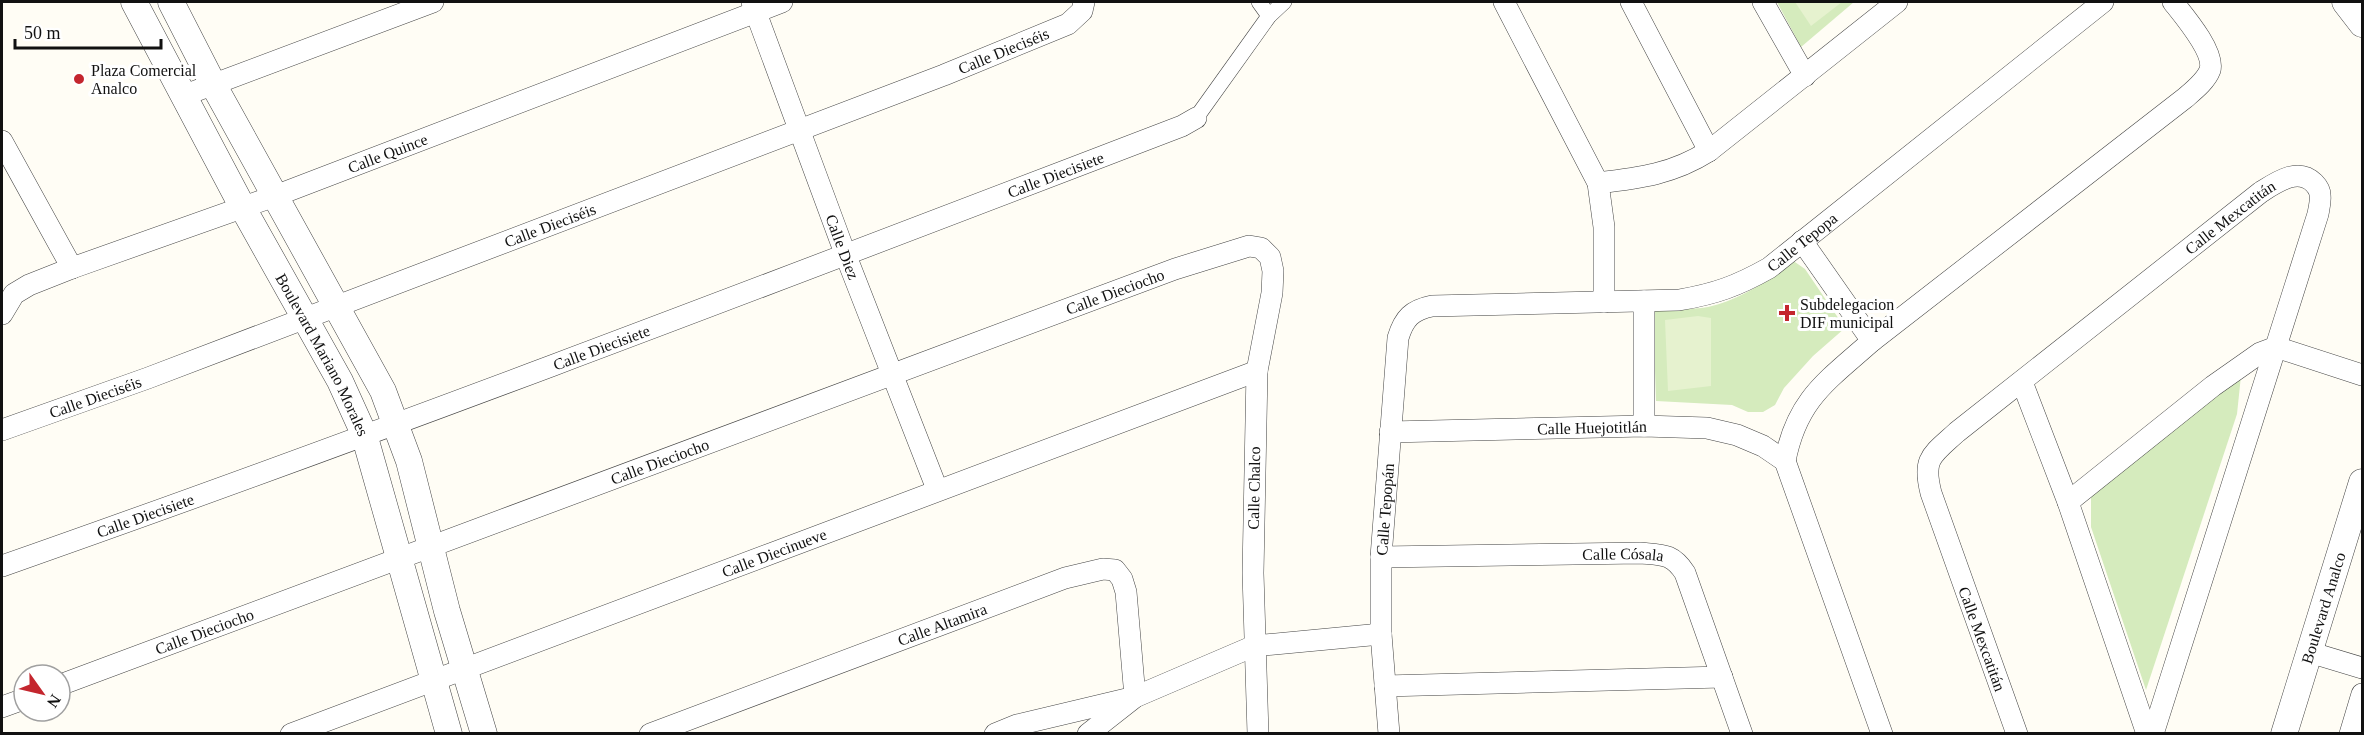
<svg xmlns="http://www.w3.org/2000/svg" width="2364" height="735" viewBox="0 0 2364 735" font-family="'Times New Roman',serif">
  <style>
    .green { fill: #d5ebbd }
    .pitch { fill: #e6f2cf }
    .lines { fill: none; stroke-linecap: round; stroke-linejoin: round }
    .pedestrian-casing { stroke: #444; stroke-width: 16 }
    .minor-casing { stroke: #444; stroke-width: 22 }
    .tertiary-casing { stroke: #444; stroke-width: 27 }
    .pedestrian { stroke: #fff; stroke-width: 15 }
    .minor { stroke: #fff; stroke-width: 21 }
    .tertiary { stroke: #fff; stroke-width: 26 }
    .poi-dot { fill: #c4262e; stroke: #fff; stroke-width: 2 }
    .labels { text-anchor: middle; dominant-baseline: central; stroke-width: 6; stroke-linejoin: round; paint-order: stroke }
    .street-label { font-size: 16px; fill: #111; stroke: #fff }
    .poi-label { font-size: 16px; fill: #111; stroke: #fff; text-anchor: start }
  </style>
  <rect width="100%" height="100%" fill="#fffdf5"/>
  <g class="green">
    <path d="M1777,2H1854L1801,47Z"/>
    <path d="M1792,260L1805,269L1845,328L1813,356L1784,388L1775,405L1763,412H1748L1732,405L1656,401L1653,310C1671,309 1691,310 1708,307C1739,300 1770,281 1792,260Z"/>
    <path d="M2242,366L2237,414L2146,690L2091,527V496Z"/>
  </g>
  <g class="pitch">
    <path d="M1795,2H1842L1811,26Z"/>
    <path d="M1698,316L1711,318V386L1668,391L1665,320Z"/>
  </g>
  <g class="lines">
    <g class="pedestrian-casing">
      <g id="pedestrian">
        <path d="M1259,2L1269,16"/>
        <path d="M1196,118L1269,16L1284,2"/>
      </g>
    </g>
    <g class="minor-casing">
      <g id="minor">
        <path id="s1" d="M752,2L846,256L937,489"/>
        <path d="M1504,2L1598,183L1604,227V302"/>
        <path d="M1631,2L1709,151"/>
        <path d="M1763,2L1805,76"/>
        <path d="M185,95L433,2"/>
        <path d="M2,141L72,268"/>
        <path d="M1598,183C1640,178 1673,174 1709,151L1897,2"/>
        <path d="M1802,241L1872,341"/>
        <path id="s2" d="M2,314L14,294L29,285L72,268L275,196L782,2"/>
        <path d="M2022,382L2068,502L2147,734"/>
        <path d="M1644,426V301"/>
        <path id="s3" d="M2,430L148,378L944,75L1068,24L1082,11L1084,2"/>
        <path id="s4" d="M1390,432L1644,426L1707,428L1737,435L1763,446L1785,461"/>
        <path d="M1785,461C1797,399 1827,381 1872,341L2185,98C2193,91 2206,81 2210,70C2215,52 2184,16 2173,2"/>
        <path d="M1785,461L1882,734"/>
        <path d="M2068,502L2213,386L2260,353L2276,347L2362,375"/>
        <path id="s5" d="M1381,557L1640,553C1662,555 1672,553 1685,573L1742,734"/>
        <path id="s6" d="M2,566C398,427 790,276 1182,126L1196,118"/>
        <path d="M2309,652L2362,668"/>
        <path id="s7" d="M60,685L1175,269L1249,246L1261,248L1270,257L1273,271L1272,293L1257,371L1253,573L1258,734"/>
        <path d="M1385,686L1722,677"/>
        <path d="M2,707L24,699"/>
        <path id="s8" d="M291,734C614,615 934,490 1257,371"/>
        <path id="s9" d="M650,734L1065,578L1103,569L1115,570L1122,579L1126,592L1135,697L1017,725L995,734"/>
        <path d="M1088,734L1135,697L1254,646L1381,634"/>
        <path id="s10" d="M1389,734L1381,634V557L1398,338C1404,318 1412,310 1432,306L1679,300C1715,294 1737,286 1769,268L2103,2"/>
        <path id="s11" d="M2017,734L1931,493C1922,458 1932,455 1957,432L2261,192C2277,182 2298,167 2314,183C2317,186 2320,191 2320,195C2321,201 2319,208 2318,214L2153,734"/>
        <path d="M2350,734L2362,694"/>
      </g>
    </g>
    <g class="tertiary-casing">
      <g id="tertiary">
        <path id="s12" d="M134,2L243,208L340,381L364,434L449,734"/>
        <path d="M171,2L213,84L383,391L409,461L447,611L484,734"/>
        <path d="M2345,2L2362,24"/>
        <path id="s13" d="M2284,734L2362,482"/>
      </g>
    </g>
    <use href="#pedestrian" class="pedestrian"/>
    <use href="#minor" class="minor"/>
    <use href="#tertiary" class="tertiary"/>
  </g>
  <g class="poi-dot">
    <circle cx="79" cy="79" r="6"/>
    <path d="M1784 304h6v6h6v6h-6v6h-6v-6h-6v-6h6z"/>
  </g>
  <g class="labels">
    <g class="street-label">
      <text stroke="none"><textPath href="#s3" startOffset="1071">Calle Dieciséis</textPath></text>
      <text stroke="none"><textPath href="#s2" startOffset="423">Calle Quince</textPath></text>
      <text stroke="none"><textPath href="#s6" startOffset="1124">Calle Diecisiete</textPath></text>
      <text stroke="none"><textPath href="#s11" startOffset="676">Calle Mexcatitán</textPath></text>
      <text stroke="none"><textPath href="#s3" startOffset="585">Calle Dieciséis</textPath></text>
      <text stroke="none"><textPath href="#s10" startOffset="832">Calle Tepopa</textPath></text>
      <text stroke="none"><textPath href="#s1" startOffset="261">Calle Diez</textPath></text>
      <text stroke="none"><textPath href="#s7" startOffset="1126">Calle Dieciocho</textPath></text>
      <text stroke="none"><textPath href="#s6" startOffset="638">Calle Diecisiete</textPath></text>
      <text stroke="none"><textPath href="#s12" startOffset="400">Boulevard Mariano Morales</textPath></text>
      <text stroke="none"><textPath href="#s3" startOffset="99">Calle Dieciséis</textPath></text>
      <text stroke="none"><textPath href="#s4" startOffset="202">Calle Huejotitlán</textPath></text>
      <text stroke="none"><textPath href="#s7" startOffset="640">Calle Dieciocho</textPath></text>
      <text transform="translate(1254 488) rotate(-89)">Calle Chalco</text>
      <text stroke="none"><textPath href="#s10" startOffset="225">Calle Tepopán</textPath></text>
      <text stroke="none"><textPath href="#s6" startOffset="152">Calle Diecisiete</textPath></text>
      <text stroke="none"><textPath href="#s8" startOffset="516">Calle Diecinueve</textPath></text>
      <text stroke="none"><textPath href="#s5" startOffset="242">Calle Cósala</textPath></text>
      <text stroke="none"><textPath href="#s13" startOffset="132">Boulevard Analco</textPath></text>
      <text stroke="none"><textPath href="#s9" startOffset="312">Calle Altamira</textPath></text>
      <text stroke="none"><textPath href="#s7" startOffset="154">Calle Dieciocho</textPath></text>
      <text transform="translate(1982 639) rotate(70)">Calle Mexcatitán</text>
    </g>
    <g class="poi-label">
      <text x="91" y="70">Plaza Comercial<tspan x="91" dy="18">Analco</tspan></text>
      <text x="1800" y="304">Subdelegacion<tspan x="1800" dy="18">DIF municipal</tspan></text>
    </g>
  </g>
  <rect width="2364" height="735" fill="none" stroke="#111111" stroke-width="6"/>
  <g transform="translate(42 693) rotate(124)"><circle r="28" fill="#ffffff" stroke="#a0a0a0" stroke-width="1.5"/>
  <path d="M0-4.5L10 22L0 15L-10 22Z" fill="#c4262e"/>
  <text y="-9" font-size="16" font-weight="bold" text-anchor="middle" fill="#111111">N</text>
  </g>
  <path d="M15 39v9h146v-9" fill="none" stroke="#111111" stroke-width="3"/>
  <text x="24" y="39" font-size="18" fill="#111111" stroke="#ffffff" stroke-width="4.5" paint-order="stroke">50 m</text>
</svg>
